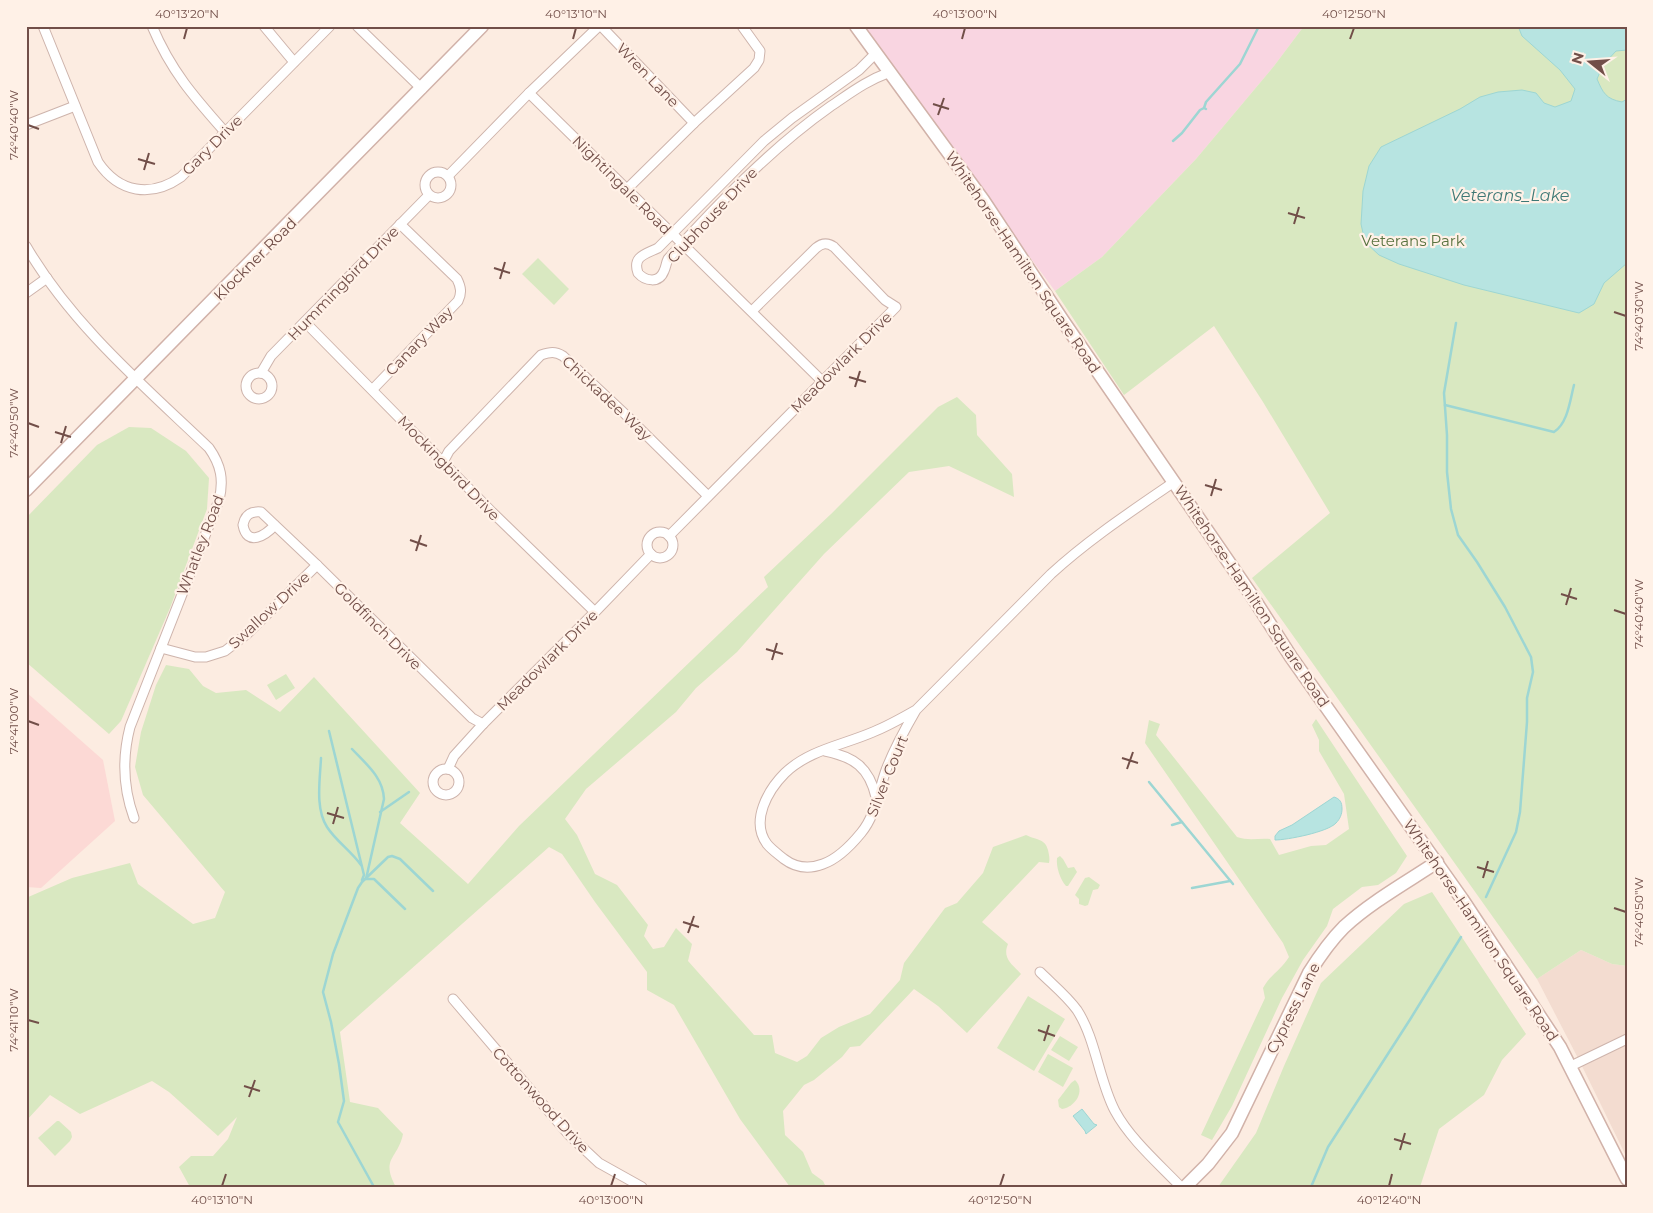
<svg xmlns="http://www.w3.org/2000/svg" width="1653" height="1213" viewBox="0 0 1653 1213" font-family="Montserrat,sans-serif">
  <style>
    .residential { fill: #f3dcd0 }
    .commercial { fill: #fcd9d5 }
    .medical { fill: #f9d5e1 }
    .green { fill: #d9e8c1 }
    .water { fill: #b7e4e1; stroke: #9dd6d3 }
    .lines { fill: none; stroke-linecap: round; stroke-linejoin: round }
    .stream { stroke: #9dd6d3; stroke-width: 2.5 }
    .street-casing { stroke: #ceb4ac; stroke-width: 11 }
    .secondary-casing { stroke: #d1b2a9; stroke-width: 15 }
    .street { stroke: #fff; stroke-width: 9 }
    .secondary { stroke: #fff; stroke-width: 12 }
    .ticks { fill: none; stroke: #724f49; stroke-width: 2 }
    .labels { text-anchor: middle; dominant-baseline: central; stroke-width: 4.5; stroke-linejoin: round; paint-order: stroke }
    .street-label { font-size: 15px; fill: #724f49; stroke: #fff1e7 }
    .park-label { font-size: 15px; fill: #58723f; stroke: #fff1e7 }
    .water-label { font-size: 16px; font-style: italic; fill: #3d7875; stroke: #fff1e7 }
    .neatline { fill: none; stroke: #724f49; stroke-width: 2 }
    .ticks-label { font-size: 12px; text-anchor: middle; fill: #724f49 }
  </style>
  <rect width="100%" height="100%" fill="#fcece1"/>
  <path class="residential" d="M1581,950L1612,964L1627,966V1158L1580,1062L1537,979Z"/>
  <path class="commercial" d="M26,692L103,760L115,821L41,888L26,887Z"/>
  <path class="medical" d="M858,26H1304L1274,66L1196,159L1102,257L1055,291Z"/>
  <g class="green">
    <path d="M1304,26H1627V966L1612,964L1581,950L1537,979L1252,578L1330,513L1263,402L1214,326L1124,395L1055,291L1102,257L1196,159L1274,66Z"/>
    <path d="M538,258L569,289L554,305L522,274Z"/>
    <path d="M957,397L976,415L977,435L1012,474L1014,497L949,466L909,472L824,554L737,652L696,688L676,712L586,789L565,819L577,835L595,874L617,885L648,925L644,936L653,949L664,947L676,928L692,944L688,961L754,1035H772L775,1053L797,1062L807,1056L821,1038L839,1027L870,1014L900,980L904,963L945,908L957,903L983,873L993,847L1026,835C1035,840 1045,838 1048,850C1049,855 1050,858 1049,863L1039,862L982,922L1008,944C1002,958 1012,964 1021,974L967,1033L938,1006L914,989L860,1046L850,1047L842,1057L814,1080L804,1085L783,1111L785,1135L803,1152L812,1173L823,1181L826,1187H790L740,1119L674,1005L647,990V972L595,902L562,854L549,847L340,1032L350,1102L378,1108L403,1134C398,1159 380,1158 396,1187H190L179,1167L191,1156H213L228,1139L237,1117L218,1136L169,1092L152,1081L80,1114L50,1095L26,1121V898L72,878L130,863L138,884L193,924L215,918L225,892L143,795L135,767L141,732L156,685L166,665L189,669L203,686L216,693L246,690L280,712L314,677L420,793L400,823L468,884L519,826L768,587L764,577L831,514L938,407Z"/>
    <path d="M129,427L151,428L186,451L209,478L207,509L170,608L121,721L109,734L26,662V518L97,445Z"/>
    <path d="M286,674L295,688L276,700L267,685Z"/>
    <path d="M1316,719L1407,856L1396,873L1378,885L1362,887L1333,909L1327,926L1303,960L1282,998L1232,1106L1212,1140L1201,1135L1265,998L1263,988C1271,974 1281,970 1289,957L1283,943L1145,743L1149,720L1160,724L1156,735L1237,837C1248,841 1259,838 1270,839L1279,855L1311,846L1326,845L1349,829L1344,794L1319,751V740L1312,725Z"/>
    <path d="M1060,856L1063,859L1068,868L1074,867L1077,872L1068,886H1066C1060,879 1056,867 1057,858Z"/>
    <path d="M1089,877L1100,885L1098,889L1093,890L1088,905L1085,906L1079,904V899L1075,895L1085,878Z"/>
    <path d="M1432,892L1526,1034L1502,1060L1484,1095L1439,1129L1420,1187H1218L1256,1133L1284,1066L1321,983L1404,904Z"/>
    <path d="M1028,996L1065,1019L1034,1071L997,1048Z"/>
    <path d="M1060,1036L1078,1047L1069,1061L1051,1050Z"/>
    <path d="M1048,1054L1073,1068L1063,1087L1038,1072Z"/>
    <path d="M1075,1080C1086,1091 1075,1107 1062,1109L1059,1107L1058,1100L1071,1083Z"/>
    <path d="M57,1121H59L71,1132L72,1137L70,1141L55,1156L38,1138Z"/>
  </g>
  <g class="water">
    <path d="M1518,26H1627V50L1616,51L1603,65L1597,79C1603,93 1606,99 1622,102L1627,99V263L1604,283L1594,304L1579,313L1464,285L1399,264L1379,255L1365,242L1361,224L1363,191L1369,166L1381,147L1460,109L1480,97L1498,92L1522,90L1536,93L1544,103L1555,107L1571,101L1575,89L1560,70L1522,36Z"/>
    <path d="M1334,797C1340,799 1342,802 1342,809C1342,814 1340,819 1336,823C1328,832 1287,840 1275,840V836L1279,831L1292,825Z"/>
    <path d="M1082,1109L1094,1124L1097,1125L1086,1134L1085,1131L1073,1116Z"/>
  </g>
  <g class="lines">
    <g class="stream">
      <path d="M1206,109L1204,108L1206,102L1240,64L1259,26"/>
      <path d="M1173,141L1182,133L1200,110L1204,108"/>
      <path d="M1456,323L1444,393L1447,435V472L1451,509L1458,535L1477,562L1505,607L1531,657L1533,672L1527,698V722L1520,812L1516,832L1486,897"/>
      <path d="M1445,405L1554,432C1568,423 1570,400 1574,385"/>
      <path d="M329,731L364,875L362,880"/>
      <path d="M352,749C366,764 383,777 384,799L366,879H374L405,909"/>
      <path d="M321,758C320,780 315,808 327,827C336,841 351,851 361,865"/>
      <path d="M1149,782L1233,884"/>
      <path d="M380,812L409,792"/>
      <path d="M1172,825L1182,822"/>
      <path d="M1192,888L1230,881"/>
      <path d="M374,1187L338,1122L344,1101L339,1064L331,1022L323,992L333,954L358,888L362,882L388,857L392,856L400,859L433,891"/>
      <path d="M1311,1187L1328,1147L1411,1018L1461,937"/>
    </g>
    <g class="street-casing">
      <g id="street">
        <path d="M43,26L98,162C119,193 151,198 181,177L330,26"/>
        <path d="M152,26C171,71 194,97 225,132"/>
        <path d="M264,26L294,62"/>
        <path d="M357,26L422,89"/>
        <path d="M601,26L694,123"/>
        <path d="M876,53L859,70L792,118L764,141L658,248C646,254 632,256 638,273C645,281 659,284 664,271C666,267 666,263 668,259C718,204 770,149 831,106C852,92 866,81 890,72"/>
        <path d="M529,93L822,381"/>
        <path d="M26,125L75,106"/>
        <circle cx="438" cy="185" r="13"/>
        <path d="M448,176L529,93L599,26"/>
        <path d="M627,189L694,123L754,68L759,60L760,51L742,26"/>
        <path d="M26,246C72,325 144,386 209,448C221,465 224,480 219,500L130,727C122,758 123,788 134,818"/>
        <path d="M26,293L47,278"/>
        <path d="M305,322L492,512L595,612"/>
        <circle cx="259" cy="386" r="13"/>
        <path d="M261,373L271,356L429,195"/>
        <path d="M373,389L458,301C462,293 461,287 457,279L400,224"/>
        <path d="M443,462L449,451L541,355C550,352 555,351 563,356L625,414L708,496"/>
        <path d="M275,525C265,536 247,547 243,525C245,515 250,511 261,512L317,565L472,718L483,724"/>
        <circle cx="660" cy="545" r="13"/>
        <path d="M669,536L896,307L885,300L834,247C827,242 822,243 816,248L752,311"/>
        <path d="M161,648L195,657H206L225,651L247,634L317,565"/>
        <path d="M916,710C905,729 894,749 886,770C878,792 876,815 861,833C852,844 837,859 823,864C810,869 796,868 784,859C778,854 772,850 767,844C750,821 768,790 785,773C809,750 843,745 873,732C888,726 902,718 916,710L1051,574C1089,539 1132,511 1174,482"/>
        <path d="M825,751C854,757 869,767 876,797"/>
        <path d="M448,769L454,756L483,724L595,612L651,554"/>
        <circle cx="446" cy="782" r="13"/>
        <path d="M1040,972C1052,984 1067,996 1077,1010C1096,1039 1099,1081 1115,1111C1130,1139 1159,1164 1181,1187"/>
        <path d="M453,999L569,1135L599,1163L642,1187"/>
        <path d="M1571,1066L1627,1039"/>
      </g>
    </g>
    <g class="secondary-casing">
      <g id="secondary">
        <path d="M856,26L983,200L1063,321L1252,596L1291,657L1462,899L1560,1047L1627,1179"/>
        <path d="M26,490L482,26"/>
        <path d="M1185,1187L1208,1164L1232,1133L1309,973C1319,957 1330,941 1344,927C1371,902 1407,882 1437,862"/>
      </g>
    </g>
    <use href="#street" class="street"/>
    <use href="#secondary" class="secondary"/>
  </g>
  <path class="ticks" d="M184,39L187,28M573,39L576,28M962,39L965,28M1350,39L1354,28M933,104L949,109M938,115L944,98M28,125L39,129M138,159L155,164M144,170L149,153M1288,213L1305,218M1294,224L1299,207M494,268L510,273M500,279L505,262M1614,312L1626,316M849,377L866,382M855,387L860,371M28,423L39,427M55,432L71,437M61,443L66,426M1205,485L1222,490M1211,496L1216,479M410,540L427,546M416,551L421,535M1561,594L1577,599M1566,605L1571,588M1614,610L1626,614M766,649L783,654M772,660L777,643M28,721L39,725M1122,758L1138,763M1127,769L1133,752M327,813L344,818M333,824L338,807M1477,867L1494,872M1483,878L1488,861M1614,908L1626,912M683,922L699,927M688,933L694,916M28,1020L39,1023M1038,1030L1055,1036M1044,1041L1049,1025M244,1086L260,1091M249,1097L255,1080M1394,1139L1411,1144M1400,1150L1405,1133M222,1186L226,1174M611,1186L615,1174M1000,1186L1004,1174M1389,1186L1392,1174"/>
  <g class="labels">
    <g class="street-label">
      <text transform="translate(648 75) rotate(46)">Wren Lane</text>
      <text transform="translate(212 145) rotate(-45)">Gary Drive</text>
      <text transform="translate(622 185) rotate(45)">Nightingale Road</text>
      <text transform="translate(712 215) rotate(-47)">Clubhouse Drive</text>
      <text transform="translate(255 259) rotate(-45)">Klockner Road</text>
      <text transform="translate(1023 262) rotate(56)">Whitehorse-Hamilton Square Road</text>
      <text transform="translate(343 283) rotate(-46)">Hummingbird Drive</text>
      <text transform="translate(419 341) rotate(-46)">Canary Way</text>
      <text transform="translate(841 362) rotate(-45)">Meadowlark Drive</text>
      <text transform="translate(607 398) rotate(43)">Chickadee Way</text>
      <text transform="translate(449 468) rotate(46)">Mockingbird Drive</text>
      <text transform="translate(200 545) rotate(-69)">Whatley Road</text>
      <text transform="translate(1252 596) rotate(56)">Whitehorse-Hamilton Square Road</text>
      <text transform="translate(269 610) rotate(-43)">Swallow Drive</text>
      <text transform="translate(378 626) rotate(45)">Goldfinch Drive</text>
      <text transform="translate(547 660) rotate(-45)">Meadowlark Drive</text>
      <text transform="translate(887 776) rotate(-68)">Silver Court</text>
      <text transform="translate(1481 930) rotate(56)">Whitehorse-Hamilton Square Road</text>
      <text transform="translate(1293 1008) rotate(-63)">Cypress Lane</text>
      <text transform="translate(541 1100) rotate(48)">Cottonwood Drive</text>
    </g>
    <g class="park-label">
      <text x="1413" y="240">Veterans Park</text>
    </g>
    <g class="water-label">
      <text x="1510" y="195">Veterans_Lake</text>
    </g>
  </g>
  <rect width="1653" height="1213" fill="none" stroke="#fff1e7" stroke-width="55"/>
  <g transform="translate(1590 62) rotate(287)" stroke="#fff1e7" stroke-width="4" paint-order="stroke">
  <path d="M0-4L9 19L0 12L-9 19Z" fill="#724f49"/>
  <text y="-8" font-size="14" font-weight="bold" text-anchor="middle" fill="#724f49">N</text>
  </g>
  <rect x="28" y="28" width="1598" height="1158" class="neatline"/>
  <g class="ticks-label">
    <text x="187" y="18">40°13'20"N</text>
    <text x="576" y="18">40°13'10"N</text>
    <text x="965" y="18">40°13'00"N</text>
    <text x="1354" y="18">40°12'50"N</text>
    <text transform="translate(14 125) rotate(-90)" y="4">74°40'40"W</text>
    <text transform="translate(1639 316) rotate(-90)" y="4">74°40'30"W</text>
    <text transform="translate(14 423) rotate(-90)" y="4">74°40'50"W</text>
    <text transform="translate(1639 614) rotate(-90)" y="4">74°40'40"W</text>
    <text transform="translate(14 721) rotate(-90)" y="4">74°41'00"W</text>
    <text transform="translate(1639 912) rotate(-90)" y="4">74°40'50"W</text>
    <text transform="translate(14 1020) rotate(-90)" y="4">74°41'10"W</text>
    <text x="222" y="1204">40°13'10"N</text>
    <text x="611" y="1204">40°13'00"N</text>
    <text x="1000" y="1204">40°12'50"N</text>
    <text x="1389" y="1204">40°12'40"N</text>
  </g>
</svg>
